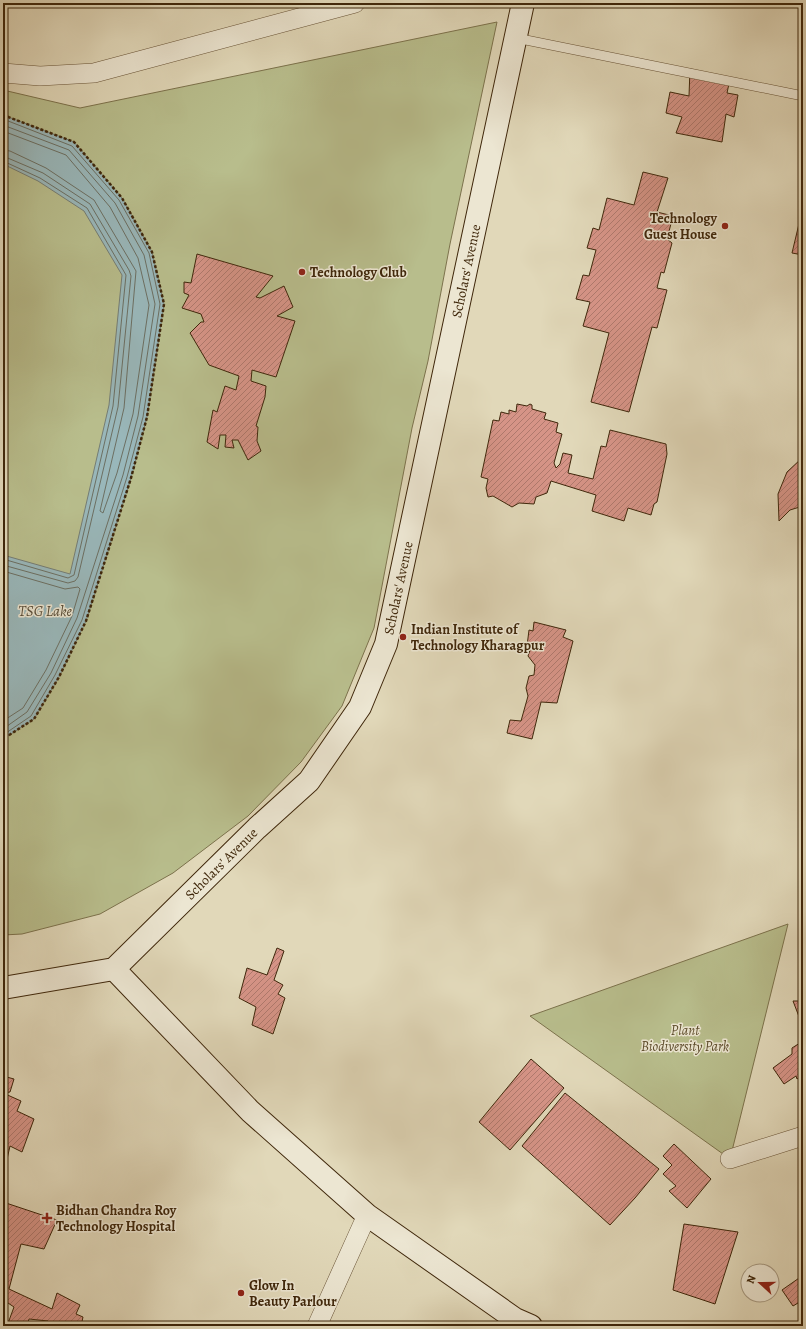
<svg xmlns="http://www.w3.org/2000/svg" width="806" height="1329" viewBox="0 0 806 1329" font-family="Alegreya,serif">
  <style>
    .park { fill: #b8bd8c; stroke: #7c724c }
    .water { fill: #99b7ba; stroke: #757d74 }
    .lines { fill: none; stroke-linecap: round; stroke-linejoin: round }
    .shore { stroke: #6c6f62; stroke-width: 1 }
    .building { fill: url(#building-hatch); stroke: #3f270b }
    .lane-casing { stroke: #685336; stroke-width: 10 }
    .street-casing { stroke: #685336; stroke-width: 20 }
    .secondary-casing { stroke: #3f270b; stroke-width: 24 }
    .path { stroke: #3f270b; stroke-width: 2.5; stroke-dasharray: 3 2; stroke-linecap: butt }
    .lane { stroke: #ece6d2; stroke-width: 9 }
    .street { stroke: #ece6d2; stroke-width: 19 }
    .secondary { stroke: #ece6d2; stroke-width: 22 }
    .poi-dot { fill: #8f2418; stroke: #ece6d2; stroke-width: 1.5 }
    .labels { text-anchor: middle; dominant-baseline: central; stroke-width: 3; stroke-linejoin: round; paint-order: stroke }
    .poi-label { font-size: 14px; font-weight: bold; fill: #3f270b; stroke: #ece6d2; text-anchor: start }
    .street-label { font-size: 14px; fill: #3f270b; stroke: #ece6d2 }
    .park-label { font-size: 14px; font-style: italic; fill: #5d4c2b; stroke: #ece6d2 }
    .water-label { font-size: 15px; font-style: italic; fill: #564b37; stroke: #ece6d2 }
  </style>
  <defs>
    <pattern id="building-hatch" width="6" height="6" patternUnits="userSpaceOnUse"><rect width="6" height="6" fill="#d69487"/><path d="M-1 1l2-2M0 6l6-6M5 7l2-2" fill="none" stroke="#af796d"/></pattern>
  </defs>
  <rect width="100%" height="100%" fill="#e1d8b9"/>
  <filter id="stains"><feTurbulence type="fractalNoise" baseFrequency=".005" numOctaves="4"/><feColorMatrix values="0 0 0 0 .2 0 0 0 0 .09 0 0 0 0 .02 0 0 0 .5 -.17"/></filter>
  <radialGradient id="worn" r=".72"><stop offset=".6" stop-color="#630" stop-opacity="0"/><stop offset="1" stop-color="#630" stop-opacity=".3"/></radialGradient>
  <g class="park">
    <path d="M497,22L450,244L428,361L412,428L374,628L342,706L301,762L248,816L173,873L100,914L22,934L3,935V90L80,108Z"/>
    <path d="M788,924L730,1159L530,1016Z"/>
  </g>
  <path class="water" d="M3,115L74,142L122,198L152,252L164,304L147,417L131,478L86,621L59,677L34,719L3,739V555L70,574L109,405L122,275L84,211L38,181L3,164Z"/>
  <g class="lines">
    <g class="shore">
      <path d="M3,119L72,146L119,200L149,253L160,304L143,417L127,477L82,620L55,675L31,716L3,735"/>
      <path d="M3,125L69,150L115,203L144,255L155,304L138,416L123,475L77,618L51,673L27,712L3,729"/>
      <path d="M3,131L66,155L110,207L138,258L149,305L133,414L117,473L103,513L100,511L124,408L136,271L94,200L46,168L10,151L3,150"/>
      <path d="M3,156L43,173L90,204L129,270L131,276L118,407L78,577L75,581L68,583L3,565"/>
      <path d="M3,161L40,178L87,208L126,275L113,406L74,575L68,578L3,559"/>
      <path d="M3,571L65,589L78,587L80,589L72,616L46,670L23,708L3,721"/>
    </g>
  </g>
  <g class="building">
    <path d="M690,69L730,79L727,93L738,95L734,117L726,114L722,142L676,133L682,117L666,113L670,92L689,96Z"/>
    <path d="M643,172L668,178L657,212L673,216L667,239L672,243L664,273L661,272L657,288L667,290L657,328L652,327L629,412L591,402L609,333L583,326L590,302L576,299L583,275L589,276L596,250L587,248L593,228L599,230L607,198L634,205Z"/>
    <path d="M803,207V255L792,253Z"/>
    <path d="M197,254L273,276L256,297L260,298L284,286L293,307L277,316L295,321L276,377L252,370L251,381L266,386L265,397L256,426L258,427L257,441L261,451L248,460L238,440H232L234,448L225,447L226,435H220L218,449L207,442L213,410L217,412L225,386L236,390L239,376L209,365L190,333L201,322H204L201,314L182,308L189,295L184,293V282L191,283Z"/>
    <path d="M517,404L527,406L530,404L532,405V409L546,413L544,419L558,423L556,432L562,434L554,463L556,468L560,464L563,453L572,455L568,473L593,479L601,446L606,447L610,430L666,444L667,454L657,502L654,504L651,515L628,508L624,521L592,511L596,495L551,481L547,493L536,497L534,504L519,503L512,507L493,496L488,497L486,488L488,479L481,477L493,420L499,421L501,412L509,414V410L516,412Z"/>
    <path d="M802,458L803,506L790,510L779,521L778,494L787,472Z"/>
    <path d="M534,622L566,630L563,637L573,641L557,703L541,702L532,739L507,733L510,720L521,721L528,696L526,688L529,676L534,675L535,665L528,656L531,647L527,646L529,630L533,631Z"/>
    <path d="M277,948L284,951L274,980L283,985L278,994L285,998L273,1034L252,1025L256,1007L239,998L247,968L267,975Z"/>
    <path d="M803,986V1027L793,1001H803L799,987Z"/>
    <path d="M803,1041V1075L797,1079L796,1076L784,1084L773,1068L792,1054V1048Z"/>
    <path d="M531,1059L564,1088L510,1150L479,1122Z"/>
    <path d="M3,1076L14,1079L10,1092L3,1093Z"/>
    <path d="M3,1093L21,1101L17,1111L34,1119L22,1152L10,1146L3,1177Z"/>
    <path d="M565,1093L659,1169L635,1198L610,1225L522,1146Z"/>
    <path d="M674,1144L711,1179L687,1208L669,1191L676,1186L663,1174L672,1165L663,1156Z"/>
    <path d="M3,1202L57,1220L44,1249L21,1244L9,1289L52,1309L57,1293L80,1305L76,1314L83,1317L81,1326H46L48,1321L29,1319L27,1326H7L14,1307L5,1301L3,1308Z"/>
    <path d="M684,1224L738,1232L715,1304L673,1290Z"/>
    <path d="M803,1269V1300L793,1306L782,1290L802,1276L801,1270Z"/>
  </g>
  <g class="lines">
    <g class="lane-casing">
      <path id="lane" d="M516,38L803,96"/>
    </g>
    <g class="street-casing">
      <g id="street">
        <path d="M3,73L40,76L94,73L355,3"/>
        <path d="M730,1159L803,1136"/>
        <path d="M317,1326L367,1215"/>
      </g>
    </g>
    <g class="secondary-casing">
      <g id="secondary">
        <path d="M114,969L250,1111L367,1215L515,1319L531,1326"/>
        <path id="s1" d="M3,988L114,969L257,828L309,781L360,707L386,644L523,3"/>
      </g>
    </g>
    <path class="path" d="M3,115L74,142L122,198L152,252L164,304L147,417L131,478L86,621L59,677L34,719L3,739"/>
    <use href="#lane" class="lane"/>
    <use href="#street" class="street"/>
    <use href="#secondary" class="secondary"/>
  </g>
  <g class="poi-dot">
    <circle cx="725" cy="226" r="4"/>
    <circle cx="302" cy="272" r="4"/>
    <circle cx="403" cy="637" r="4"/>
    <path d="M45 1212h4v4h4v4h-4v4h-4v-4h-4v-4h4z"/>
    <circle cx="241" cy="1293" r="4"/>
  </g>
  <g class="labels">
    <g class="poi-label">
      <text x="717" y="218" text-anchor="end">Technology<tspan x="717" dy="16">Guest House</tspan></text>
      <text x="310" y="272">Technology Club</text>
      <text x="411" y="629">Indian Institute of<tspan x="411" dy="16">Technology Kharagpur</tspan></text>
      <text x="56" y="1210">Bidhan Chandra Roy<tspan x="56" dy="16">Technology Hospital</tspan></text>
      <text x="249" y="1285">Glow In<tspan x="249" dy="16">Beauty Parlour</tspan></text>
    </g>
    <g class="street-label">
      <text stroke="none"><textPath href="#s1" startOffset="923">Scholars' Avenue</textPath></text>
      <text stroke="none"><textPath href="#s1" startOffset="599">Scholars' Avenue</textPath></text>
      <text stroke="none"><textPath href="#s1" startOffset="263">Scholars' Avenue</textPath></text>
    </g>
    <g class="park-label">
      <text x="685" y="1030">Plant<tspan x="685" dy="16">Biodiversity Park</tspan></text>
    </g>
    <g class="water-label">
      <text x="45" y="611">TSG Lake</text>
    </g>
  </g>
  <rect width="806" height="1329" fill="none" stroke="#e1d8b9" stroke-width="16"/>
  <rect x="4" y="4" width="798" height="1321" fill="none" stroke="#3f270b" stroke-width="2"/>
  <rect x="8" y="8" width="790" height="1313" fill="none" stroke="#3f270b"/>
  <g transform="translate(760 1283) rotate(291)"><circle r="19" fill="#ece6d2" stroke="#a79a82"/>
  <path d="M0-3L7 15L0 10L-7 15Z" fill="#8f2418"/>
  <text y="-6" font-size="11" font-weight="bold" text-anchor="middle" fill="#3f270b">N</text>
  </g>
  <rect width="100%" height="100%" filter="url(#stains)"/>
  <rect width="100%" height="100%" fill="url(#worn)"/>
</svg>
